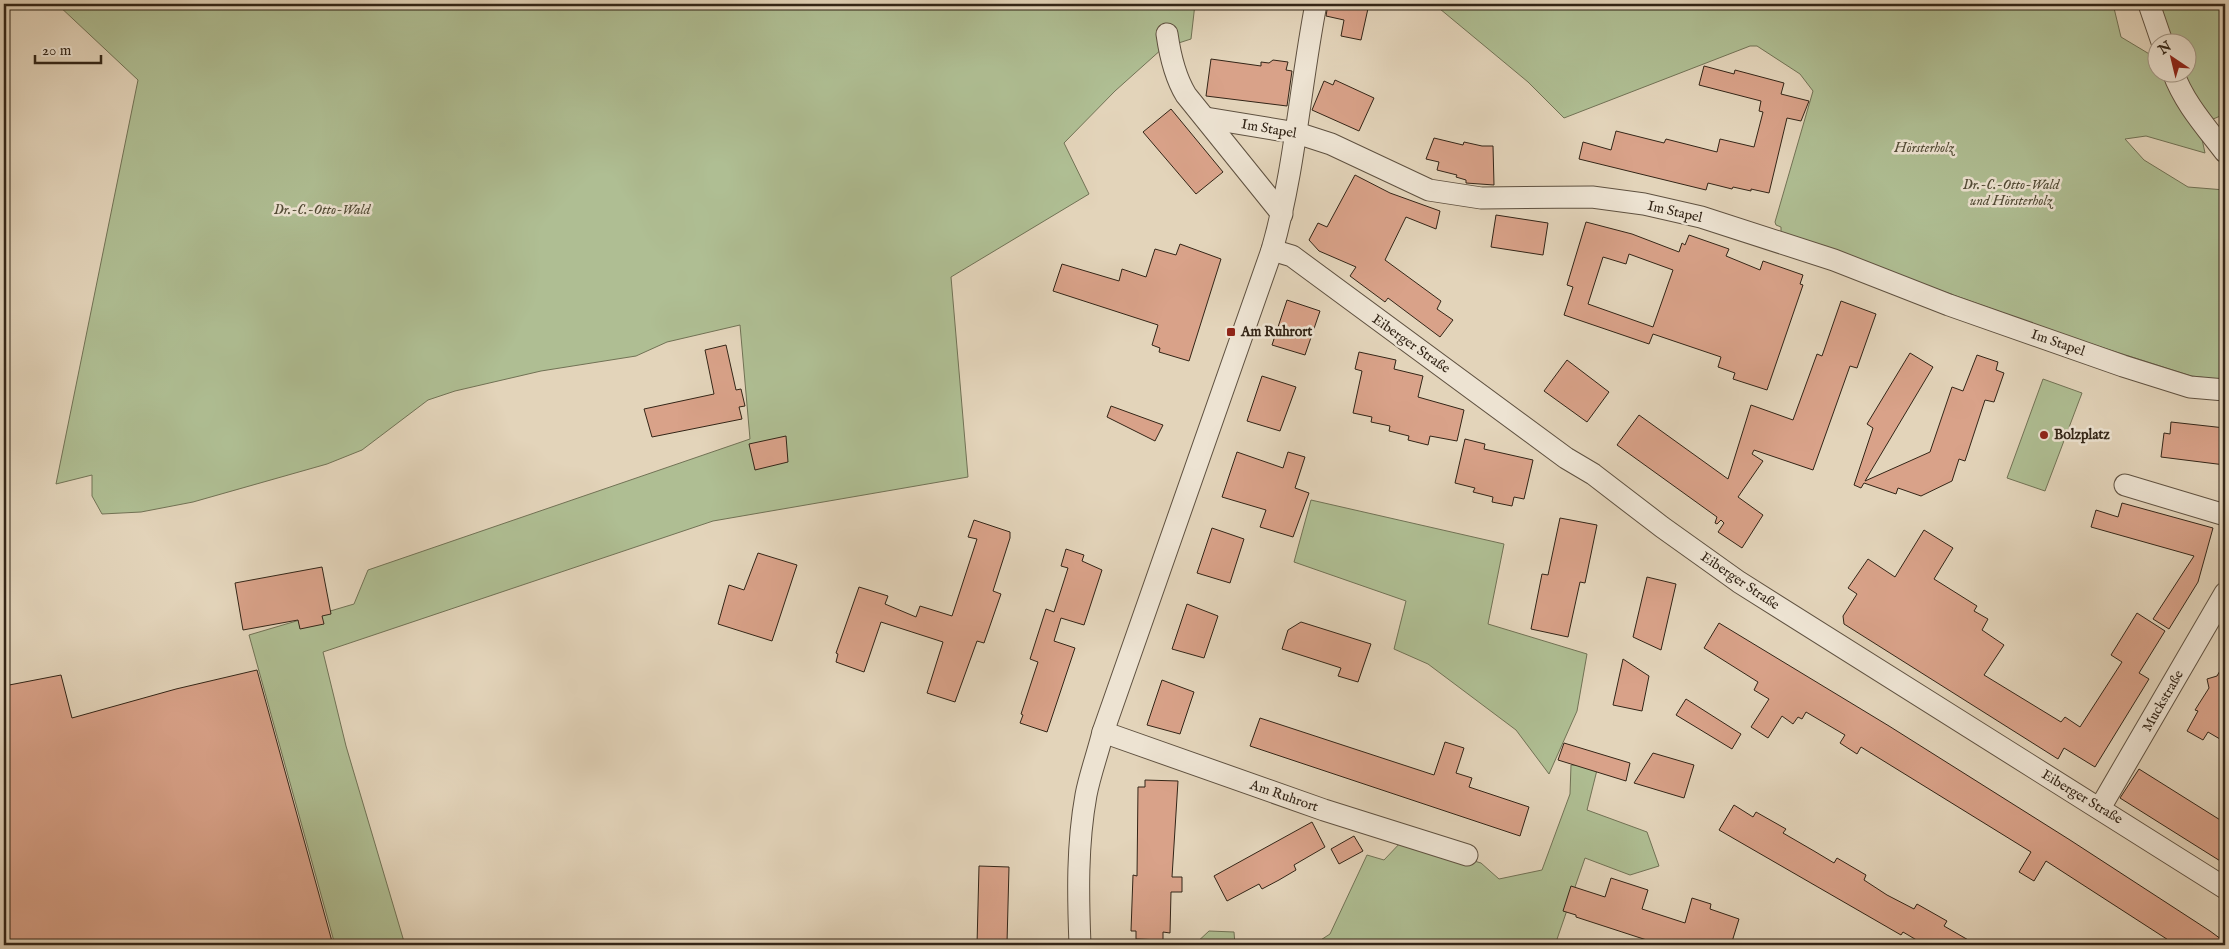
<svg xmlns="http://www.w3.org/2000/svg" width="2229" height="949" viewBox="0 0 2229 949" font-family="'IM FELL English',serif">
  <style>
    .green { fill: #afbe93; stroke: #717255 }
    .building { fill: #d9a289; stroke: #332517; fill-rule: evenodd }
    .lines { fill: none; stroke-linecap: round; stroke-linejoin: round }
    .minor-casing { stroke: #5f5140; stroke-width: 23 }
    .minor { stroke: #ede3d2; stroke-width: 21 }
    .poi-dot { fill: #8f2418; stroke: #ede3d2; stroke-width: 2 }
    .labels { text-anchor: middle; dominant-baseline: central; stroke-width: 5; stroke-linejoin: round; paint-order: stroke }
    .street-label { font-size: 14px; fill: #332517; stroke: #ede3d2 }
    .park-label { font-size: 14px; font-style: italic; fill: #524b36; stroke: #ede3d2 }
    .poi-label { font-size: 14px; font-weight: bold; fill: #332517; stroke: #ede3d2; text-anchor: start }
  </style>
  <rect width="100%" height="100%" fill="#e3d4ba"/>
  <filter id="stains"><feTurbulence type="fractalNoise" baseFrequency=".004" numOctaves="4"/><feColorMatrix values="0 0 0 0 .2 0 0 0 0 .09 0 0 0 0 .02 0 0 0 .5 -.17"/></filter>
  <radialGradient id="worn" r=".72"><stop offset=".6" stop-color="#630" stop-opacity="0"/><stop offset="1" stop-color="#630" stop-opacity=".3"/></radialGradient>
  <g class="green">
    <path d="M57,4H1195L1191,39L1163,48L1115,91L1064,143L1089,194L951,277L968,477L713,521L323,652L346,746L405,945H335L249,635L354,604L368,570L750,439L740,325L667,342L636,356L541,371L455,391L428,400L362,450L327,464L193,502L141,512L102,514L92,496V475L56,484L138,80Z"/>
    <path d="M1434,4H2113L2121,37L2156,58V72H2186V42H2169L2161,4H2225V114L2199,125L2205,153L2146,136L2125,139L2144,160L2188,187L2225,190V380L2191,376L2076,339L1781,233V227L1776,225L1775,222L1813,91L1800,74L1757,46H1750L1564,118L1528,82Z"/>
    <path d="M2043,379L2082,393L2045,491L2007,478Z"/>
    <path d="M1311,500L1504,544L1488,624L1587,654L1577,711L1549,774L1516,730L1428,664L1394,649L1406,601L1294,562Z"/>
    <path d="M1571,765L1598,766L1587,810L1647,832L1659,866L1630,875L1585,858L1555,945H1313L1330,934L1367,855L1384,860L1403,840L1481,863L1499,879L1542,870L1570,794Z"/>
    <path d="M1209,931L1234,932L1235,945H1194Z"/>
  </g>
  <g class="building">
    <path d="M1328,4H1369L1361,40L1341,36L1344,20L1326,16Z"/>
    <path d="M1211,59L1261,66V62L1269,63L1273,60L1288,62L1286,70L1292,71L1287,106L1206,96Z"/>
    <path d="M1704,66L1734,74L1735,70L1784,83L1781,94L1809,101L1801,121L1787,118L1769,193L1751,189V191L1733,187L1732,189L1708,183L1706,190L1579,159L1583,142L1611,150L1616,131L1664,143L1666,139L1717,152L1720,139L1754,147L1763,112L1759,111L1761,101L1699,85Z"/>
    <path d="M1335,80L1374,98L1359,131L1312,110L1324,81L1333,85Z"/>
    <path d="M1171,109L1223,172L1196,194L1143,132Z"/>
    <path d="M1434,138L1463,145L1464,142L1482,146H1493L1494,185L1466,183V180L1456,177L1457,175L1437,170L1439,162L1426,159Z"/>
    <path d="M1355,175L1390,193L1440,211L1436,229L1406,217L1385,260L1441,301L1437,309L1453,320L1440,337L1388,298L1385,302L1350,276L1356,267L1319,251L1309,240L1318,223L1327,227Z"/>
    <path d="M1496,215L1548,223L1543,255L1491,247Z"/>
    <path d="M1586,222L1632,234L1679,252L1682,243L1685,245L1689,235L1729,249L1726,256L1760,270L1763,261L1803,275L1800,284L1803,285L1767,390L1733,379L1735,373L1718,367L1721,357L1653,334L1649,344L1564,315L1573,287L1567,285ZM1629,254L1673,270L1653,327L1588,304L1603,257L1626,264Z"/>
    <path d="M1180,244L1221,259L1189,361L1159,352L1160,348L1152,345L1158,325L1053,291L1062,264L1119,281L1122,269L1146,277L1155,249L1176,255Z"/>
    <path d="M1287,300L1320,311L1305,355L1272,345Z"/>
    <path d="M1841,301L1876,314L1857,368L1850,366L1813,470L1754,450L1752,454L1763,461L1738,497L1763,515L1742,548L1718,532L1724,523L1721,520L1717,524L1715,523L1717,517L1617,445L1639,415L1728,479L1751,405L1793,420L1817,354L1822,356Z"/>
    <path d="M726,345L736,390L741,389L745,406L739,407L742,419L652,437L644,409L714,394L705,350Z"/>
    <path d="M1359,352L1396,360L1394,369L1423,376L1418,397L1464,410L1457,441L1430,436L1428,445L1408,440L1409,436L1389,431L1390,426L1371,422L1372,417L1353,413L1362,371L1355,369Z"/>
    <path d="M1910,353L1933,367L1865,481L1930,452L1952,387L1963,391L1977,355L1998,362L1996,370L2004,373L1994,402L1985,400L1965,461L1959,459L1952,481L1921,496L1898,488L1896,494L1864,483L1861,488L1854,485L1873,428L1867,424Z"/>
    <path d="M1567,360L1609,392L1587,422L1544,391Z"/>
    <path d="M1262,376L1296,387L1280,431L1247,421Z"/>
    <path d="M1111,406L1163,425L1155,441L1107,417Z"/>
    <path d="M2171,422L2225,428V465L2161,457L2164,433L2170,434Z"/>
    <path d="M786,436L788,462L755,470L749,444Z"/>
    <path d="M1465,439L1485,444L1484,449L1533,460L1524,499L1514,497L1512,506L1492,502L1493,497L1473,492L1475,488L1455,483Z"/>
    <path d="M1237,452L1283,468L1288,452L1305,457L1295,488L1309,493L1293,537L1260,527L1266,510L1222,497Z"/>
    <path d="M2122,503L2213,528L2198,582L2169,629L2153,619L2194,556L2091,527L2096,510L2118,517Z"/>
    <path d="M1560,518L1597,525L1585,583L1580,582L1568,637L1531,629L1542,574L1548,575Z"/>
    <path d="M974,520L1010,532V538L993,591L1001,594L984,643L977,641L955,702L927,693L943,642L881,622L864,672L836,662L838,654L836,653L859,587L888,596L885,604L916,617L920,606L952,616L977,539L968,537Z"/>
    <path d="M1212,528L1244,539L1230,583L1197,573Z"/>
    <path d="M1924,530L1953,548L1934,579L1977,606L1974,611L1988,619L1982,630L2004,645L1984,675L2061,722L2065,717L2080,727L2122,662L2111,655L2137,613L2165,631L2139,673L2149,679L2095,767L2064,748L2058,759L1844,624L1843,616L1857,594L1848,588L1868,559L1895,577Z"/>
    <path d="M1066,549L1084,555L1082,561L1102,570L1084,625L1061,618L1054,641L1075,648L1047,732L1020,723L1023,715L1021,714L1038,662L1030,659L1046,609L1054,612L1068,568L1061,566Z"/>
    <path d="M758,553L797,565L772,641L718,624L729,585L744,590Z"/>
    <path d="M322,567L331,614L322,616L324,624L300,629L298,620L243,630L235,583Z"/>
    <path d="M1647,577L1676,584L1661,650L1633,637Z"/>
    <path d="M1187,604L1218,616L1204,658L1172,649Z"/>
    <path d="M1301,622L1371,644L1358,682L1338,676L1341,668L1282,649L1288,630Z"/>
    <path d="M1719,623L1889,726L2070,840L2210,931L2225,942V945H2176L2046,861L2034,881L2019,872L2031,852L1861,747L1857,754L1840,743L1845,735L1806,712L1802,719L1798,717L1793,724L1782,716L1768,738L1751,727L1769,699L1754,690L1758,682L1704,648Z"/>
    <path d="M1623,659L1649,676L1642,711L1613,705Z"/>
    <path d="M2225,662V742L2208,732L2203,740L2187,731L2198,711L2195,710L2209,688L2207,679L2217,676Z"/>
    <path d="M257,670L333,945H4V686L61,675L72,718L176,689Z"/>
    <path d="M1162,680L1194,692L1180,734L1147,725Z"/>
    <path d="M1686,699L1741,734L1732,749L1676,715Z"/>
    <path d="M1260,718L1434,775L1445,742L1464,748L1456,773L1472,778L1469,787L1529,807L1520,836L1250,746Z"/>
    <path d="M1564,743L1630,763L1626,781L1558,760Z"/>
    <path d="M1653,753L1694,765L1684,798L1634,783Z"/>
    <path d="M2139,769L2225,823V864L2120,798Z"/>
    <path d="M1145,780L1178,781L1172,877H1182V892H1171L1170,933L1163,932V940L1136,939V931H1131L1133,875L1137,876L1138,787H1145Z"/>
    <path d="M1734,805L1753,817L1756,812L1786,829L1783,833L1814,851L1834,863L1837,858L1866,875L1864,880L1887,895L1914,909L1917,904L1947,921L1944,926L1977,945H1925L1903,932L1901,935L1719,830Z"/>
    <path d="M1312,822L1325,847L1294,865L1296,870L1279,880L1262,889L1259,884L1227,901L1214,876Z"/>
    <path d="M1354,836L1363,851L1339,864L1331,849Z"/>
    <path d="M979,866L1009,867L1007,943L1005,945H977Z"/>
    <path d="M1611,878L1648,890L1642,909L1685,923L1692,898L1711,904L1710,909L1739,919L1731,945H1662L1576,917V915L1563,911L1571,886L1605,897Z"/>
  </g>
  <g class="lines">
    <g class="minor-casing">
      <g id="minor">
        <path d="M2149,4L2162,42"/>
        <path d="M1167,34C1170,55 1175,77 1186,95L1282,214"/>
        <path d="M2173,72C2184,103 2206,127 2225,152"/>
        <path d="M1206,118L1297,133L1331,144L1429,190L1481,198L1592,197L1644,204L1701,217L1834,260L1949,305L2123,366L2190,387L2225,390"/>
        <path d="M1272,250L1292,256L1566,458L1593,474L1662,527L1739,582L2225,888"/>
        <path d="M2125,485L2225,515"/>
        <path d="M1103,732L1324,810L1467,855"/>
        <path d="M2100,808L2225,593"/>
        <path d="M1080,945C1078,895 1077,845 1086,795C1090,774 1098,753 1103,732L1272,250C1295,170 1300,86 1316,4"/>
      </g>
    </g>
    <use href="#minor" class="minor"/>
  </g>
  <g class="poi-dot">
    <rect x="1226" y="327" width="10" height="10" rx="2.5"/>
    <circle cx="2044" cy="435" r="5"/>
  </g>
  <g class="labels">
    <g class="street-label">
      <text transform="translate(1269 129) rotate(10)">Im Stapel</text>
      <text transform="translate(1675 212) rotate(13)">Im Stapel</text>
      <text transform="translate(2058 343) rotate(19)">Im Stapel</text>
      <text transform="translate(1411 344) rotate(35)">Eiberger Straße</text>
      <text transform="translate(1740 581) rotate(34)">Eiberger Straße</text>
      <text transform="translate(2163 701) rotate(-60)">Muckstraße</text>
      <text transform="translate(1284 796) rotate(19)">Am Ruhrort</text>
      <text transform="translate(2082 797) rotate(31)">Eiberger Straße</text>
    </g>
    <g class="park-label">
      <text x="1924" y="148">Hörsterholz</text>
      <text x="2011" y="185">Dr.-C.-Otto-Wald<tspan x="2011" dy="16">und Hörsterholz</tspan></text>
      <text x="322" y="210">Dr.-C.-Otto-Wald</text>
    </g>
    <g class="poi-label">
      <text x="1241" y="332">Am Ruhrort</text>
      <text x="2054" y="435">Bolzplatz</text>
    </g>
  </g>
  <rect width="2229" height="949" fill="none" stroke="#e3d4ba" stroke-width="20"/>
  <rect x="5" y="5" width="2219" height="939" fill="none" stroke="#332517" stroke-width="2.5"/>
  <rect x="10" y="10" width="2209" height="929" fill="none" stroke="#332517"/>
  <g transform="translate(2172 58) rotate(325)"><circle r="24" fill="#ede3d2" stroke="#a39787"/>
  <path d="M0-4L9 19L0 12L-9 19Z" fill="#8f2418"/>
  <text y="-8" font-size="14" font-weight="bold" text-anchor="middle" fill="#332517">N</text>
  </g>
  <path d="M35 55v8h66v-8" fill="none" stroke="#332517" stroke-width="2.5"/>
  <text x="42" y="55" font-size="15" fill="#332517" stroke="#ede3d2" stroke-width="4" paint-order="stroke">20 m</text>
  <rect width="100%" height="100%" filter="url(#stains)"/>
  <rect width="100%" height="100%" fill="url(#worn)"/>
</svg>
